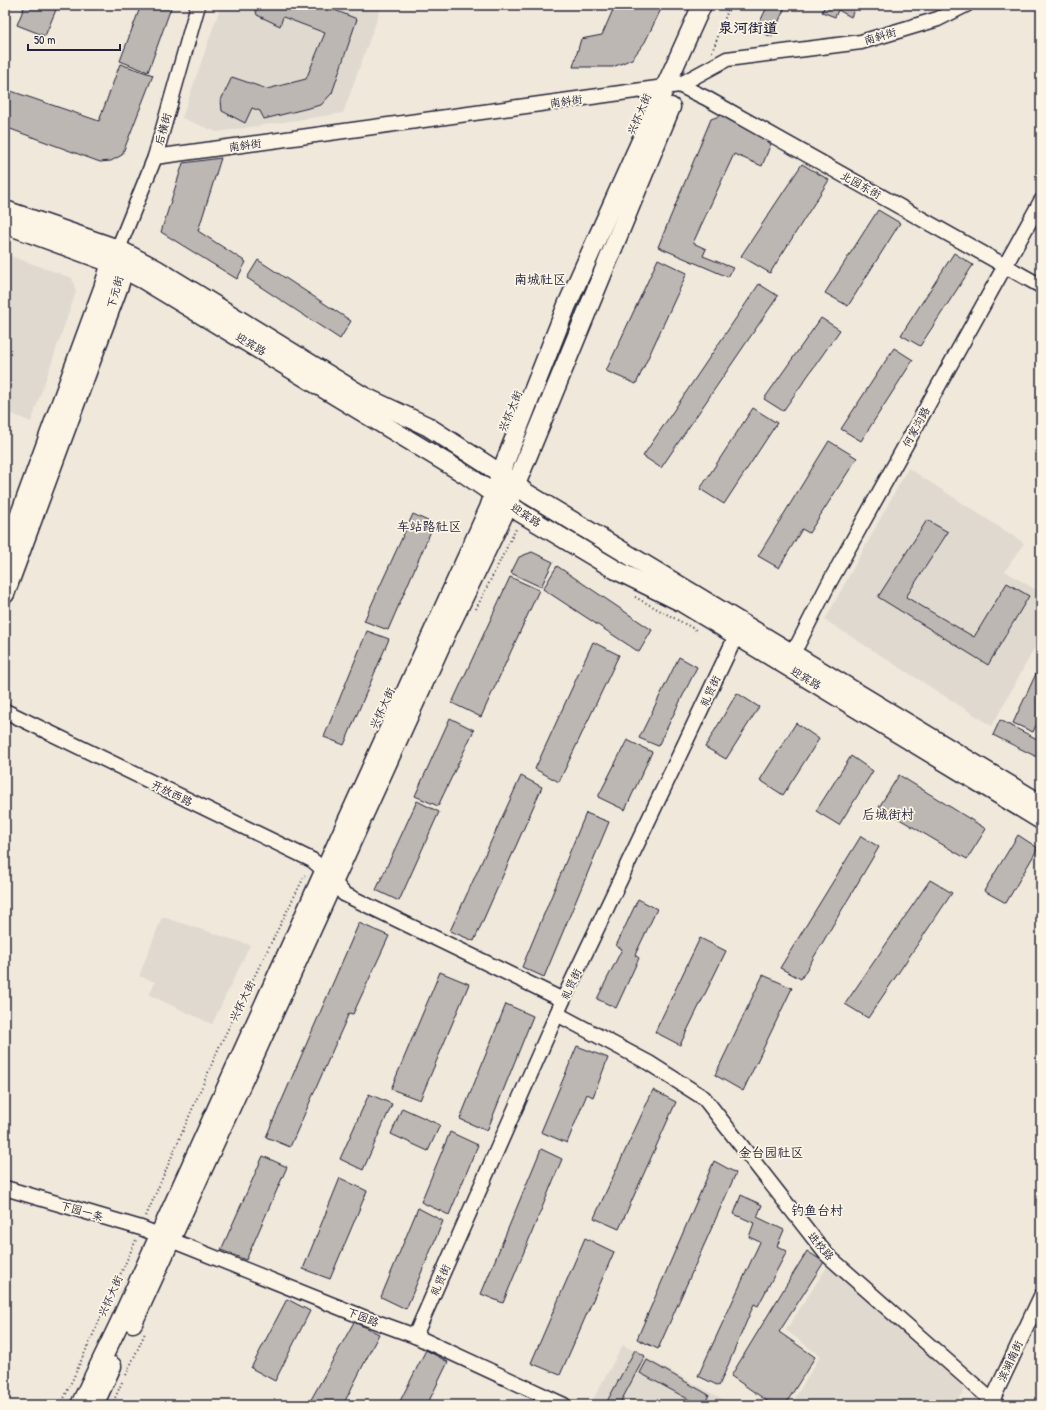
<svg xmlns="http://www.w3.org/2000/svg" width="1046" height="1410" viewBox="0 0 1046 1410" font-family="'Patrick Hand','LXGW WenKai TC',sans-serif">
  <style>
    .built { fill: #e0d9cf }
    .building { fill: #bcb7b3; stroke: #22223b }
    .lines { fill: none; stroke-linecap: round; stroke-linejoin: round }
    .minor-casing { stroke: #22223b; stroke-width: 17 }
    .major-casing { stroke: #22223b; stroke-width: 21 }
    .path { stroke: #22223b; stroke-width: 2; stroke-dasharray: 1 3; stroke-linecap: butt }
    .minor { stroke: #fcf5e5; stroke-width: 14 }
    .major { stroke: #fcf5e5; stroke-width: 18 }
    .labels { text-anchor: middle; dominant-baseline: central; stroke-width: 3.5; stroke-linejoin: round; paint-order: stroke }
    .street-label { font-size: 11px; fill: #22223b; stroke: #fcf5e5 }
    .quarter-label { font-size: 13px; fill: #22223b; stroke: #fcf5e5 }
    .district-label { font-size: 15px; font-weight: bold; fill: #22223b; stroke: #fcf5e5 }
  </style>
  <rect width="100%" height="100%" fill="#efe8db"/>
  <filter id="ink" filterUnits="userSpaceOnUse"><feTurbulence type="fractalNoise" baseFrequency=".025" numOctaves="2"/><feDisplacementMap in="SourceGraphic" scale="8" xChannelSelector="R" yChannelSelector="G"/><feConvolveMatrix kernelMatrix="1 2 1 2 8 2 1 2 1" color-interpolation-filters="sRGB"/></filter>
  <g filter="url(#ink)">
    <g class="built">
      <path d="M221,5H382L343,113L217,132L182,118Z"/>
      <path d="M5,254L72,278L76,292L31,422L5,411Z"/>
      <path d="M908,468L1024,543L1005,571L1041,593V636L992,726L825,620Z"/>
      <path d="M162,917L250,945L212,1024L149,995L155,982L139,976Z"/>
      <path d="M827,1267L843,1275L965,1389L954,1405H791L820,1356L786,1330Z"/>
      <path d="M623,1345L733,1405H590Z"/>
    </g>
    <g class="building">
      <path d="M25,5H58L45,36L17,25Z"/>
      <path d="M141,5H172L148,72L120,61Z"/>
      <path d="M254,5H322L357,19L332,93L321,105L264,119L260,111L252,108L245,123L222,111L221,100L232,77L267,89L306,79L325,33L283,17L280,26L257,15Z"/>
      <path d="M615,5H663L645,42L632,59L613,67H573L581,39L602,35Z"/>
      <path d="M768,5H786L772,37L756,30Z"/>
      <path d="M825,5H856L851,17L838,10L835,17L822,12Z"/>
      <path d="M120,64L153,75L122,155L111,161L100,162L5,127V89L99,121Z"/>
      <path d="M725,114L772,141L762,166L734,154L693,243L706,249L703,256L733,268L728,277L658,247L711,119Z"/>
      <path d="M221,158L198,231L246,262L237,279L161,232L183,163Z"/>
      <path d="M802,164L829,180L770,273L741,256Z"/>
      <path d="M878,210L900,223L848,306L825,293Z"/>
      <path d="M954,253L973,265L920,346L901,335Z"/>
      <path d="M658,259L687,273L636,384L606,371Z"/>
      <path d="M258,260L351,321L340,339L247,278Z"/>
      <path d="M759,284L778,296L661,468L643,456Z"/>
      <path d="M821,318L840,330L783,411L764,399Z"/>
      <path d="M894,348L913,360L861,441L841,429Z"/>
      <path d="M753,408L777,423L724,504L700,489Z"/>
      <path d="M829,441L857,458L809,533L802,529L779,568L758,556Z"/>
      <path d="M413,514L434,524L388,630L364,621Z"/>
      <path d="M927,520L948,532L906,597L974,637L1007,583L1029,596L988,665L878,597Z"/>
      <path d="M532,552L553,562L541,587L511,573L519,557Z"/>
      <path d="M557,566L652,630L639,652L543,589Z"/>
      <path d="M510,577L539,590L481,717L452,703Z"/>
      <path d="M367,631L389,639L344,745L324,737Z"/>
      <path d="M593,642L619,655L559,782L535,769Z"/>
      <path d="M679,657L697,667L658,746L639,738Z"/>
      <path d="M1041,663V715L1033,732L1013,723Z"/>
      <path d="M737,693L759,707L726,759L705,747Z"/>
      <path d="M450,718L474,730L438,806L415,796Z"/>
      <path d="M1000,720L1041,741V759L993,735Z"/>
      <path d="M796,723L819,739L783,795L760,780Z"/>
      <path d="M627,740L652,752L625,810L598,797Z"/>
      <path d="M851,756L873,771L839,825L816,811Z"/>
      <path d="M899,775L986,829L967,859L879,807Z"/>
      <path d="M521,776L542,787L474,941L450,931Z"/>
      <path d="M417,801L439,812L399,901L376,890Z"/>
      <path d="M586,813L609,822L544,977L522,967Z"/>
      <path d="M1018,835L1038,848L1006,903L984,891Z"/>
      <path d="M861,836L879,847L801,979L780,968Z"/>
      <path d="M930,880L952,893L868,1018L845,1004Z"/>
      <path d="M638,899L657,909L635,955L639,958L616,1008L597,999L622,949L616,946Z"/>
      <path d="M359,923L389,936L353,1014L349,1013L290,1147L266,1137Z"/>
      <path d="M700,938L726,951L680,1045L655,1032Z"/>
      <path d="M440,972L469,984L420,1100L391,1089Z"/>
      <path d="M763,975L792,988L743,1091L715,1075Z"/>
      <path d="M506,1004L533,1016L487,1131L460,1119Z"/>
      <path d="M577,1046L608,1058L593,1097L587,1094L567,1143L541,1132Z"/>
      <path d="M653,1090L676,1102L619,1229L594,1218Z"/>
      <path d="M369,1094L392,1104L363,1170L340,1159Z"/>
      <path d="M402,1108L440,1125L428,1151L391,1134Z"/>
      <path d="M450,1132L478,1145L449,1215L421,1202Z"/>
      <path d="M541,1149L562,1159L503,1303L481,1294Z"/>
      <path d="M263,1156L287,1167L246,1260L221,1250Z"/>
      <path d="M714,1161L736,1173L658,1349L637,1339Z"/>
      <path d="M340,1178L367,1191L330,1279L303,1269Z"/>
      <path d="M741,1195L762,1205L757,1217L784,1230L777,1246L787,1251L758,1306L754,1304L719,1386L698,1376L760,1242L749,1237L754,1223L734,1214Z"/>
      <path d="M418,1208L443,1221L406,1309L381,1297Z"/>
      <path d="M585,1238L614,1252L560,1375L531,1363Z"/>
      <path d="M807,1251L824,1262L779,1332L815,1357L785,1405H773L731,1376Z"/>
      <path d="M287,1299L310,1311L275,1381L251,1368Z"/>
      <path d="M354,1322L379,1334L343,1405H308Z"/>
      <path d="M426,1350L448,1362L427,1405H398Z"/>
      <path d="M635,1350L645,1356L619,1405H605Z"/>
      <path d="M647,1360L709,1395L704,1405H699L640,1373Z"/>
    </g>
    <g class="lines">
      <g class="minor-casing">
        <g id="minor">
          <path d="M679,85L706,98L1041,286"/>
          <path d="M155,157L679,85L727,59L861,42L938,19L966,5"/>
          <path d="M118,249L155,157L198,5"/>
          <path d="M790,653L798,644L828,585L1041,201"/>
          <path d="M5,711L312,860L324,870L344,894L563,1000"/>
          <path d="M557,1014L649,1063L704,1098L826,1254L997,1405"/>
          <path d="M5,1188L141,1228L363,1317L415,1336L564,1405"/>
          <path d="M415,1336L563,1000L736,636"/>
          <path d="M990,1405L1041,1296"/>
        </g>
      </g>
      <g class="major-casing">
        <g id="major">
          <path d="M5,210L118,249L156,269L363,396L427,426L489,466L528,494L1041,804"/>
          <path d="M5,224L111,263L144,280L465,474L521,513L616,570L681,602L1041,820"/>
          <path d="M5,555L103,288L111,263L116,253"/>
          <path d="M5,594L120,283L122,267L120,258"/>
          <path d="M133,1323L446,634L503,516L671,107"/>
          <path d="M80,1405L119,1324L489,508L505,462L567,305L702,5"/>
          <path d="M94,1405L112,1366"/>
        </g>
      </g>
      <g class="path">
        <path d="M712,52L730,5"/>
        <path d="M635,597L698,631"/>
        <path d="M476,609L517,527"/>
        <path d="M146,1216L220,1045L305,875"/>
        <path d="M126,1375L145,1333"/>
        <path d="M61,1405L136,1240"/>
        <path d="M112,1405L122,1382"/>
      </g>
      <use href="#minor" class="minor"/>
      <use href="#major" class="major"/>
    </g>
  </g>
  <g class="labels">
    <g class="street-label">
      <text transform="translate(880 36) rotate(-16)">南斜街</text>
      <text transform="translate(566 101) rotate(-8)">南斜街</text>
      <text transform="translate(639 114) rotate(-67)">兴怀大街</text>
      <text transform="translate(163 129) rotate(-74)">后横街</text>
      <text transform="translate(245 145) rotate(-8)">南斜街</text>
      <text transform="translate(861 185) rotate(29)">北园东街</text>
      <text transform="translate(115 292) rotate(-74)">下元街</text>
      <text transform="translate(251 344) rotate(31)">迎宾路</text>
      <text transform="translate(510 411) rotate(-67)">兴怀大街</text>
      <text transform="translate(916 427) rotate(-61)">何家沟路</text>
      <text transform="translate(526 515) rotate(33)">迎宾路</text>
      <text transform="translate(806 678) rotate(31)">迎宾路</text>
      <text transform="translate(710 691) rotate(-65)">礼贤街</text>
      <text transform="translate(382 708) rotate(-65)">兴怀大街</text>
      <text transform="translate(172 793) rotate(26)">开放西路</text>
      <text transform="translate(571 984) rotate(-65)">礼贤街</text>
      <text transform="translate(242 1001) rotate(-64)">兴怀大街</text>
      <text transform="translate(82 1211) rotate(16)">下园一条</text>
      <text transform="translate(821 1246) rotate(49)">进校路</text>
      <text transform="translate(440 1280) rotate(-66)">礼贤街</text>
      <text transform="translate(110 1296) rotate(-66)">兴怀大街</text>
      <text transform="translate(363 1317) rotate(21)">下园路</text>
      <text transform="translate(1010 1361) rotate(-65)">滨湖南街</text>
    </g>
    <g class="quarter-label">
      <text x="540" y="279">南城社区</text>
      <text x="429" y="526">车站路社区</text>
      <text x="888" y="814">后城街村</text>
      <text x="771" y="1152">金台园社区</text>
      <text x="817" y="1210">钓鱼台村</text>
    </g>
    <g class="district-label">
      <text x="748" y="27">泉河街道</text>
    </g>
  </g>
  <rect width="1046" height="1410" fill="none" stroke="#fcf5e5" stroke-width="20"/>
  <rect x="10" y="10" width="1026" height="1390" fill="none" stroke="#22223b" stroke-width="1.5" filter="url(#ink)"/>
  <path d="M28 44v6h92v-6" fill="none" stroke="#22223b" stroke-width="2"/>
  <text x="34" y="44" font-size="12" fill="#22223b" stroke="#fcf5e5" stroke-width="3" paint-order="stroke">50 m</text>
</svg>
